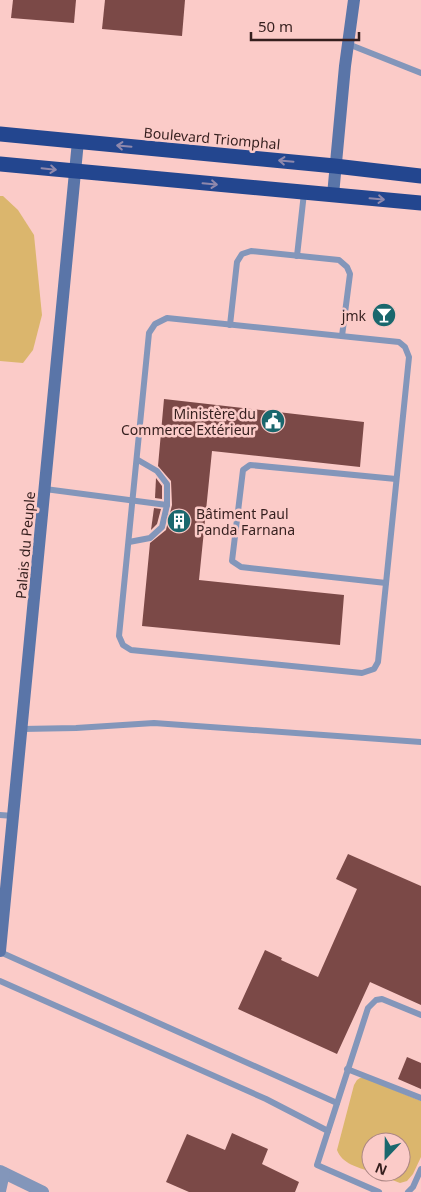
<svg xmlns="http://www.w3.org/2000/svg" width="421" height="1192" viewBox="0 0 421 1192" font-family="'Noto Sans',sans-serif">
  <style>
    .green { fill: #dbb66d }
    .building { fill: #7b4947 }
    .lines { fill: none; stroke-linecap: round; stroke-linejoin: round }
    .lane { stroke: #8396ba; stroke-width: 6 }
    .street { stroke: #8396ba; stroke-width: 12 }
    .secondary { stroke: #5a75a8; stroke-width: 12 }
    .highway { stroke: #23468f; stroke-width: 15 }
    .oneway { stroke: #8f88ac }
    .labels { text-anchor: middle; dominant-baseline: central; stroke-width: 5; stroke-linejoin: round; paint-order: stroke }
    .street-label { font-size: 14px; fill: #351f1e; stroke: #fbcbc8 }
    .poi-label { font-size: 14px; fill: #351f1e; stroke: #fbcbc8; text-anchor: end }
  </style>
  <rect width="100%" height="100%" fill="#fbcbc8"/>
  <g class="green">
    <path d="M0,196H3L18,210L34,235L42,315L33,350L23,363L0,361Z"/>
    <path d="M360,1078H365L421,1101V1157L413,1174L407,1181L400,1183L372,1172H401V1142H371V1172C358,1167 342,1164 337,1150L354,1085L357,1080Z"/>
  </g>
  <g class="building">
    <path d="M13,0H76L74,23L11,18Z"/>
    <path d="M105,0H185L182,36L102,29Z"/>
    <path d="M164,399L364,422L360,467L212,451L199,580L344,595L340,645L142,626L150,543L166,530L172,505L171,481L158,466Z"/>
    <path d="M156,478L162,486V499L155,498Z"/>
    <path d="M154,508L161,509L157,524L151,530Z"/>
    <path d="M348,854L421,886V1005L370,982L337,1054L238,1009L265,950L282,958L281,960L318,977L357,889L336,879Z"/>
    <path d="M407,1057L421,1063V1089L398,1079Z"/>
    <path d="M232,1133L268,1149L262,1164L299,1182L295,1192H189L166,1182L187,1134L225,1150Z"/>
  </g>
  <g class="lines">
    <g class="lane">
      <path d="M348,44L421,73"/>
      <path d="M297,256L304,193"/>
      <path d="M167,318L399,342L405,347L409,357L378,662L374,669L362,673L131,650L123,645L119,636L149,333L155,324Z"/>
      <path d="M230,325L237,262L242,254L251,251L339,260L347,267L350,274L342,336"/>
      <path d="M45,489L167,505"/>
      <path d="M129,542L150,538L162,527L167,505V484L157,471L138,460"/>
      <path d="M386,583L241,567L232,561L243,470L250,465L396,479"/>
      <path d="M22,729L76,728L154,723L421,742"/>
      <path d="M0,815L14,816"/>
      <path d="M0,952L337,1103"/>
      <path d="M0,981L266,1099L328,1131"/>
      <path d="M347,1069L421,1098"/>
      <path d="M379,1192L317,1165L368,1008L376,1000L382,999L421,1015"/>
      <path d="M408,1192L413,1187L421,1169"/>
    </g>
    <g class="street">
      <path d="M0,1171L43,1192"/>
      <path d="M0,1191L4,1173"/>
    </g>
    <g class="secondary">
      <path d="M333,195L345,66L354,0"/>
      <path d="M0,951L78,141"/>
    </g>
    <g class="highway">
      <path d="M0,134L335,166L421,176"/>
      <path d="M0,164L421,203"/>
    </g>
  </g>
  <defs><path id="oneway-shaft" d="M-6 0H5M1.5-3L5.5 0L1.5 3" fill="none" stroke-width="1.6" stroke-linecap="round" stroke-linejoin="round" transform="scale(1.25)"/></defs>
  <g class="oneway">
    <use href="#oneway-shaft" transform="translate(124 146) rotate(-175)"/>
    <use href="#oneway-shaft" transform="translate(286 161) rotate(-175)"/>
    <use href="#oneway-shaft" transform="translate(49 169) rotate(6)"/>
    <use href="#oneway-shaft" transform="translate(210 184) rotate(5)"/>
    <use href="#oneway-shaft" transform="translate(377 199) rotate(5)"/>
  </g>
  <defs>
    <g id="bar-disc" transform="scale(1.25)"><circle r="9.5" fill="#1a676d" stroke="#fbcbc8"/><path d="M-6-5H6L.8 .8V4.5H3.5V6h-7V4.5H-.8V.8Z" fill="#fff"/></g>
    <g id="civic-disc" transform="scale(1.25)"><circle r="9.5" fill="#1a676d" stroke="#fbcbc8"/><path d="M-.6-6.5H3V-4.5H.6V-3L4-1V1h2V6H-6V1h2V-1L-.6-3ZM-1.2 2.5V6h2.4V2.5Z" fill="#fff"/></g>
    <g id="building-disc" transform="scale(1.25)"><circle r="9.5" fill="#1a676d" stroke="#fbcbc8"/><path d="M-4-6H4V6H1V3H-1V6H-4ZM-2.5-4.3h1.7v1.8h-1.7ZM.8-4.3h1.7v1.8H.8ZM-2.5-1h1.7V.8h-1.7ZM.8-1h1.7V.8H.8Z" fill="#fff"/></g>
  </defs>
  <g fill-rule="evenodd">
    <use href="#bar-disc" x="384" y="315"/>
    <use href="#civic-disc" x="273" y="421"/>
    <use href="#building-disc" x="179" y="521"/>
  </g>
  <g class="labels">
    <g class="street-label">
      <text transform="translate(212 138) rotate(5)">Boulevard Triomphal</text>
      <text transform="translate(25 545) rotate(-85)">Palais du Peuple</text>
    </g>
    <g class="poi-label">
      <text x="366" y="315">jmk</text>
      <text x="256" y="413">Ministère du<tspan x="256" dy="16">Commerce Extérieur</tspan></text>
      <text x="196" y="513" text-anchor="start">Bâtiment Paul<tspan x="196" dy="16">Panda Farnana</tspan></text>
    </g>
  </g>
  <g transform="translate(386 1157) rotate(202)"><circle r="24" fill="#fbcbc8" stroke="#ac8684"/>
  <path d="M0-4L9 19L0 12L-9 19Z" fill="#1a676d"/>
  <text y="-8" font-size="14" font-weight="bold" text-anchor="middle" fill="#351f1e">N</text>
  </g>
  <path d="M251 32v8h108v-8" fill="none" stroke="#351f1e" stroke-width="2.5"/>
  <text x="258" y="32" font-size="15" fill="#351f1e" stroke="#fbcbc8" stroke-width="4" paint-order="stroke">50 m</text>
</svg>
